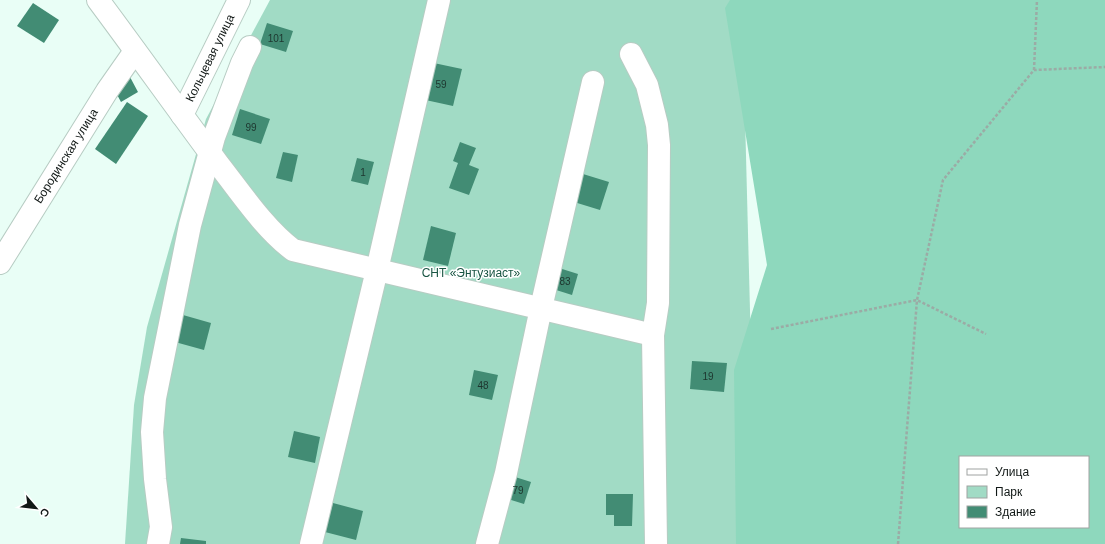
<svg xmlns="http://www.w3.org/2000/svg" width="1105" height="544" viewBox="0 0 1105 544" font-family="Helvetica,sans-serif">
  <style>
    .green { fill: #a1dbc5 }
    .forest { fill: #8ed8bd; fill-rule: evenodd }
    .building { fill: #428c74 }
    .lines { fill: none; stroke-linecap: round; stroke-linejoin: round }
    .minor-casing { stroke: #b7ccc3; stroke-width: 24 }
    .path { stroke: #9baba5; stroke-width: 2.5; stroke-dasharray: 3 2; stroke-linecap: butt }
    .minor { stroke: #fff; stroke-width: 22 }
    .labels { text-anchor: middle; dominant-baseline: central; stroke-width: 3; stroke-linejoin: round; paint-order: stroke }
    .number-label { font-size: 10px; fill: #1d352e }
    .street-label { font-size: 12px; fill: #111816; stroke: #fff }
    .park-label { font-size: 12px; fill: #195543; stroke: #fff }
  </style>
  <rect width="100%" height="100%" fill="#e9fef6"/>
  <path class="green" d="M270,0H742L756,544H125L134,405L147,327L206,119Z"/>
  <path class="forest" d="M730,0H1105V544H736L734,370L767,265L725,8ZM960,457H1088V527H960Z"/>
  <g class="building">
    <path d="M33,3L59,20L44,43L17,26Z"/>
    <path d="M267,23L293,31L286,52L260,44Z"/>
    <path d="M429,62L462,69L453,106L421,99Z"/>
    <path d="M130,77L138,92L121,102L113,87Z"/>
    <path d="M127,102L148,116L116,164L95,149Z"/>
    <path d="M240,109L270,119L261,144L232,135Z"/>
    <path d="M460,142L476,148L469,165L479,169L469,195L449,188L458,163L453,161Z"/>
    <path d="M283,152L298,155L292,182L276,178Z"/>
    <path d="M357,158L374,162L368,185L351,181Z"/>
    <path d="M583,174L609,182L600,210L574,202Z"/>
    <path d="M431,226L456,233L448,266L423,260Z"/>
    <path d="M559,268L578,274L572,295L553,289Z"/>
    <path d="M183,315L211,323L204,350L175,342Z"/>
    <path d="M692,361L727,363L724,392L690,389Z"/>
    <path d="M474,370L498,375L492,400L469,395Z"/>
    <path d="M294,431L320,437L315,463L288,457Z"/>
    <path d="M512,476L531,482L524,504L505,498Z"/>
    <path d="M606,494H633L632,526H614V515H606Z"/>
    <path d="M333,503L363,511L356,540L325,532Z"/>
    <path d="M181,538L206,541V544H180Z"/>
  </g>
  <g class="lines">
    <g class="minor-casing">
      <g id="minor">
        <path d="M98,0C139,55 178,110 219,165C241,193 264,228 293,250L653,335"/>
        <path d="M631,54L647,85L657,125L659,145L658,303L653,335L656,544"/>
        <path d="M182,115L239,0"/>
        <path d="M0,263L107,91L135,51"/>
        <path d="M158,544L161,527L155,479L152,432L155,398L190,225L214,137L242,63L250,47"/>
        <path d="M311,544L377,270L439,0"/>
        <path d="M487,544L506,473L541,308L593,82"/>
      </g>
    </g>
    <g class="path">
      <path d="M1034,70L1037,0"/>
      <path d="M771,329L917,300L986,334"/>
      <path d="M898,544L917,300L943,180L1034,70L1105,67"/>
    </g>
    <use href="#minor" class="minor"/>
  </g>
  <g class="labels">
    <g class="number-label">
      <text x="276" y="38">101</text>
      <text x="441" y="84">59</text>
      <text x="251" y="127">99</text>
      <text x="363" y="172">1</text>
      <text x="565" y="281">83</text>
      <text x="708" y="376">19</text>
      <text x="483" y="385">48</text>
      <text x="518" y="490">79</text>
    </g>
    <g class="street-label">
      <text transform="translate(210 58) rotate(-64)">Кольцевая улица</text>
      <text transform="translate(66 156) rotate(-58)">Бородинская улица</text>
    </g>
    <g class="park-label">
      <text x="471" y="273">СНТ «Энтузиаст»</text>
    </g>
  </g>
  <rect x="959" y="456" width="130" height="72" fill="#ffffff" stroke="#a0a3a2"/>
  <rect x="967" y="469" width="20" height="6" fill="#ffffff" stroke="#a0a3a2"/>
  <text x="995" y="476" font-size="12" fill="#111816">Улица</text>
  <rect x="967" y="486" width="20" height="12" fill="#a1dbc5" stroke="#a0a3a2"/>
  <text x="995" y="496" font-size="12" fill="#111816">Парк</text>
  <rect x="967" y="506" width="20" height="12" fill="#428c74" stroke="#a0a3a2"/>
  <text x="995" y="516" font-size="12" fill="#111816">Здание</text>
  <g transform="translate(36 508) rotate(118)" stroke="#ffffff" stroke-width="3" paint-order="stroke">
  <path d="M0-3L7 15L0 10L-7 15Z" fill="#111816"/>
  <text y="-6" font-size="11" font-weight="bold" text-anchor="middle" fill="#111816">С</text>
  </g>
</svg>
